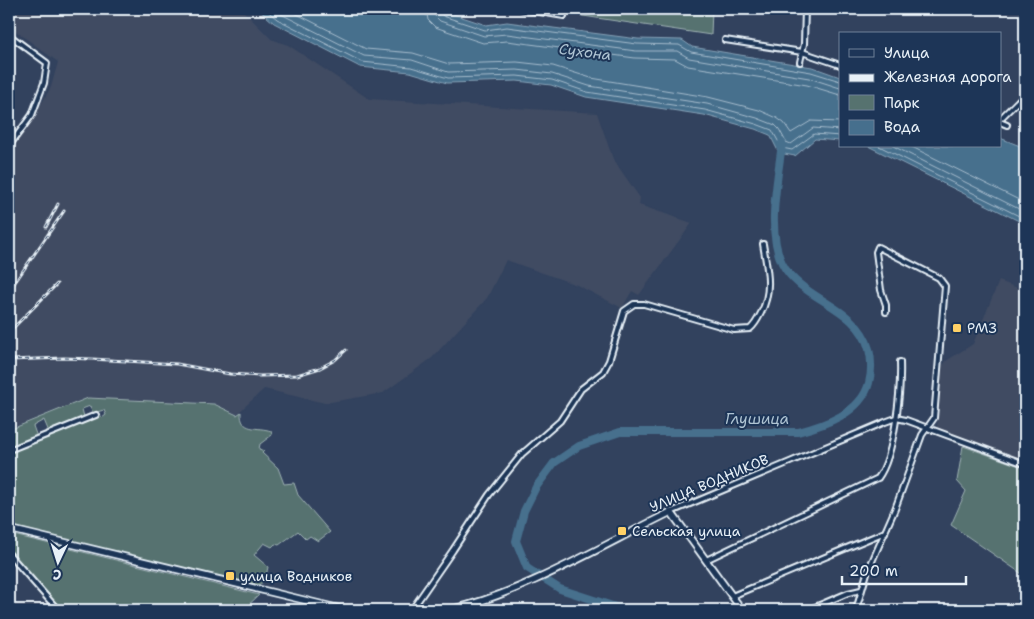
<svg xmlns="http://www.w3.org/2000/svg" width="1034" height="619" viewBox="0 0 1034 619" font-family="'Shantell Sans',sans-serif">
  <style>
    .built { fill: #404b62 }
    .green { fill: #56726f; stroke: #9fb2b4 }
    .water { fill: #466f8d; stroke: #87a3b8 }
    .lines { fill: none; stroke-linecap: round; stroke-linejoin: round }
    .shore { stroke: #a7bdcd; stroke-width: 1 }
    .river { stroke: #466f8d; stroke-width: 8 }
    .minor-casing { stroke: #e8f1f8; stroke-width: 8 }
    .secondary-casing { stroke: #e8f1f8; stroke-width: 9 }
    .minor { stroke: #1d3557; stroke-width: 4 }
    .secondary { stroke: #1d3557; stroke-width: 5.5 }
    .rail-casing { stroke: #e8f1f8; stroke-width: 3 }
    .rail { stroke: #1d3557; stroke-width: 1; stroke-dasharray: 4; stroke-linecap: butt }
    .poi-dot { fill: #ffd166; stroke: #1d3557; stroke-width: 2 }
    .labels { text-anchor: middle; dominant-baseline: central; stroke-width: 4; stroke-linejoin: round; paint-order: stroke }
    .poi-label { font-size: 14px; fill: #e8f1f8; stroke: #1d3557; text-anchor: start }
    .street-label { font-size: 14px; fill: #e8f1f8; stroke: #1d3557 }
    .water-label { font-size: 15px; font-style: italic; fill: #afc4d3; stroke: #1d3557 }
  </style>
  <rect width="100%" height="100%" fill="#32425e"/>
  <filter id="ink" filterUnits="userSpaceOnUse"><feTurbulence type="fractalNoise" baseFrequency=".02" numOctaves="2"/><feDisplacementMap in="SourceGraphic" scale="10" xChannelSelector="R" yChannelSelector="G"/><feConvolveMatrix kernelMatrix="1 2 1 2 8 2 1 2 1" color-interpolation-filters="sRGB"/></filter>
  <g filter="url(#ink)">
    <g class="built">
      <path d="M9,9H241L271,39L288,45L369,99L597,113L613,159L640,198L639,205L692,223L639,295L632,291L622,308L577,285L506,260L487,298L432,358L383,393L325,403L264,389L237,414L213,403L87,398L9,429V148L43,101L51,87L58,62L9,26Z"/>
      <path d="M999,281L1025,291V461L937,429L941,368L946,361L973,344Z"/>
    </g>
    <g class="green">
      <path d="M536,9H712L711,35Z"/>
      <path d="M88,398L214,404L237,415L241,412C240,433 258,426 271,431L272,435L260,444L259,449L264,451L262,453L278,468L284,484L294,483L298,495L330,532L318,541L310,536L306,539L298,531L279,545L275,544L272,547L264,543L254,555L268,567C265,579 268,579 257,586L9,526V452L100,414L102,418L106,415L104,410L93,413L90,406L82,409L84,417L49,432L44,420L33,426L37,437L9,448V430Z"/>
      <path d="M963,446L1025,468V576L951,525L966,491L957,481Z"/>
      <path d="M9,534L259,595L243,610H61L9,551Z"/>
    </g>
    <g class="water">
      <path d="M258,9H438L486,25L507,22L638,39L682,40L692,47L812,67L840,77V141L815,139L795,156L779,153L770,135L755,129L704,115L586,97L551,85L517,81L447,83L410,72L360,67L274,23Z"/>
      <path d="M1000,138L1025,148V224L868,146H1000Z"/>
    </g>
    <g class="lines">
      <g class="shore">
        <path d="M265,9L277,19L362,62L411,67L448,78L517,76L552,80L587,92L705,110L756,124L772,130L782,148L792,150L814,134L840,136"/>
        <path d="M275,9L281,14L364,56L412,60L448,72L517,70L552,74L589,86L707,104L757,118L775,125L779,129L786,142L791,144L813,128L840,130"/>
        <path d="M287,9L366,49L413,53L449,64L517,62L553,66L591,78L708,97L759,110L777,118L784,123L791,133L811,121L840,122"/>
        <path d="M426,9L428,20L435,27L483,43L507,41L635,58L675,59L688,66L807,85L840,95"/>
        <path d="M433,9L435,16L440,21L484,36L507,34L636,51H677L689,58L809,78L840,88"/>
        <path d="M440,9V13L443,16L485,30L507,27L637,44L679,45L691,52L811,72L840,81"/>
        <path d="M879,146L1025,219"/>
        <path d="M893,146L1025,212"/>
        <path d="M910,146L1025,203"/>
      </g>
      <path class="river" d="M625,610L560,589L527,568L516,541L524,511L536,487L554,463L579,446L620,432H798C825,425 861,413 869,383C872,371 872,361 869,349C857,305 801,301 782,263C766,230 778,180 782,143"/>
      <g class="minor-casing">
        <g id="minor">
          <path d="M522,9L564,16"/>
          <path d="M9,35L47,63L44,83L32,115L9,146"/>
          <path d="M725,40L802,52L840,65"/>
          <path d="M800,62L804,44L805,9"/>
          <path d="M1000,119L1025,94"/>
          <path d="M1000,122L1007,125"/>
          <path d="M9,450L96,415"/>
          <path d="M671,512L885,422L896,418L906,420L1025,464"/>
          <path d="M9,554L58,610"/>
          <path d="M706,560L878,478C895,455 901,390 900,362"/>
          <path d="M732,596L885,532"/>
          <path d="M414,610L415,605L453,550L489,495L522,454L560,421L581,389L603,372L609,361L624,311L634,304H644L734,330L750,329C755,325 758,319 761,313C773,290 767,269 763,244"/>
          <path d="M808,610L848,593L861,590"/>
          <path d="M856,610L867,573L895,509L922,435L934,418L945,286L939,278L878,247L876,252L881,290L886,305V312"/>
        </g>
      </g>
      <g class="secondary-casing">
        <g id="secondary">
          <path d="M9,529L345,610"/>
          <path d="M450,610C526,592 601,546 671,512L742,610"/>
        </g>
      </g>
      <use href="#minor" class="minor"/>
      <use href="#secondary" class="secondary"/>
      <g class="rail-casing">
        <g id="rail">
          <path d="M46,227L58,204"/>
          <path d="M9,291L64,211"/>
          <path d="M9,332L57,284"/>
          <path d="M9,360L64,358L92,359L177,364L230,374L260,376L297,375L320,368L335,360L346,350"/>
        </g>
      </g>
      <use href="#rail" class="rail"/>
    </g>
  </g>
  <g class="poi-dot">
    <rect x="952" y="323" width="10" height="10" rx="2.5"/>
    <rect x="617" y="526" width="10" height="10" rx="2.5"/>
    <rect x="225" y="571" width="10" height="10" rx="2.5"/>
  </g>
  <g class="labels">
    <g class="poi-label">
      <text x="967" y="328">РМЗ</text>
      <text x="632" y="531">Сельская улица</text>
      <text x="240" y="576">улица Водников</text>
    </g>
    <g class="street-label">
      <text transform="translate(709 483) rotate(-23)">УЛИЦА ВОДНИКОВ</text>
    </g>
    <g class="water-label">
      <text transform="translate(585 52) rotate(7)">Сухона</text>
      <text x="757" y="419">Глушица</text>
    </g>
  </g>
  <rect width="1034" height="619" fill="none" stroke="#1d3557" stroke-width="30"/>
  <rect x="15" y="15" width="1004" height="589" fill="none" stroke="#e8f1f8" stroke-width="2" filter="url(#ink)"/>
  <rect x="839" y="32" width="162" height="115" fill="#1d3557" stroke="#6e8097"/>
  <rect x="849" y="49" width="25" height="8" fill="#1d3557" stroke="#6e8097"/>
  <text x="884" y="58" font-size="15" fill="#e8f1f8">Улица</text>
  <rect x="849" y="74" width="25" height="8" fill="#e8f1f8" stroke="#6e8097"/>
  <text x="884" y="82" font-size="15" fill="#e8f1f8">Железная дорога</text>
  <rect x="849" y="95" width="25" height="15" fill="#56726f" stroke="#6e8097"/>
  <text x="884" y="108" font-size="15" fill="#e8f1f8">Парк</text>
  <rect x="849" y="120" width="25" height="15" fill="#466f8d" stroke="#6e8097"/>
  <text x="884" y="132" font-size="15" fill="#e8f1f8">Вода</text>
  <g transform="translate(58 562) rotate(184)" stroke="#1d3557" stroke-width="4" paint-order="stroke">
  <path d="M0-4L9 19L0 12L-9 19Z" fill="#e8f1f8"/>
  <text y="-8" font-size="14" font-weight="bold" text-anchor="middle" fill="#e8f1f8">С</text>
  </g>
  <path d="M842 576v8h124v-8" fill="none" stroke="#e8f1f8" stroke-width="2.5"/>
  <text x="849" y="576" font-size="15" fill="#e8f1f8" stroke="#1d3557" stroke-width="4" paint-order="stroke">200 m</text>
</svg>
